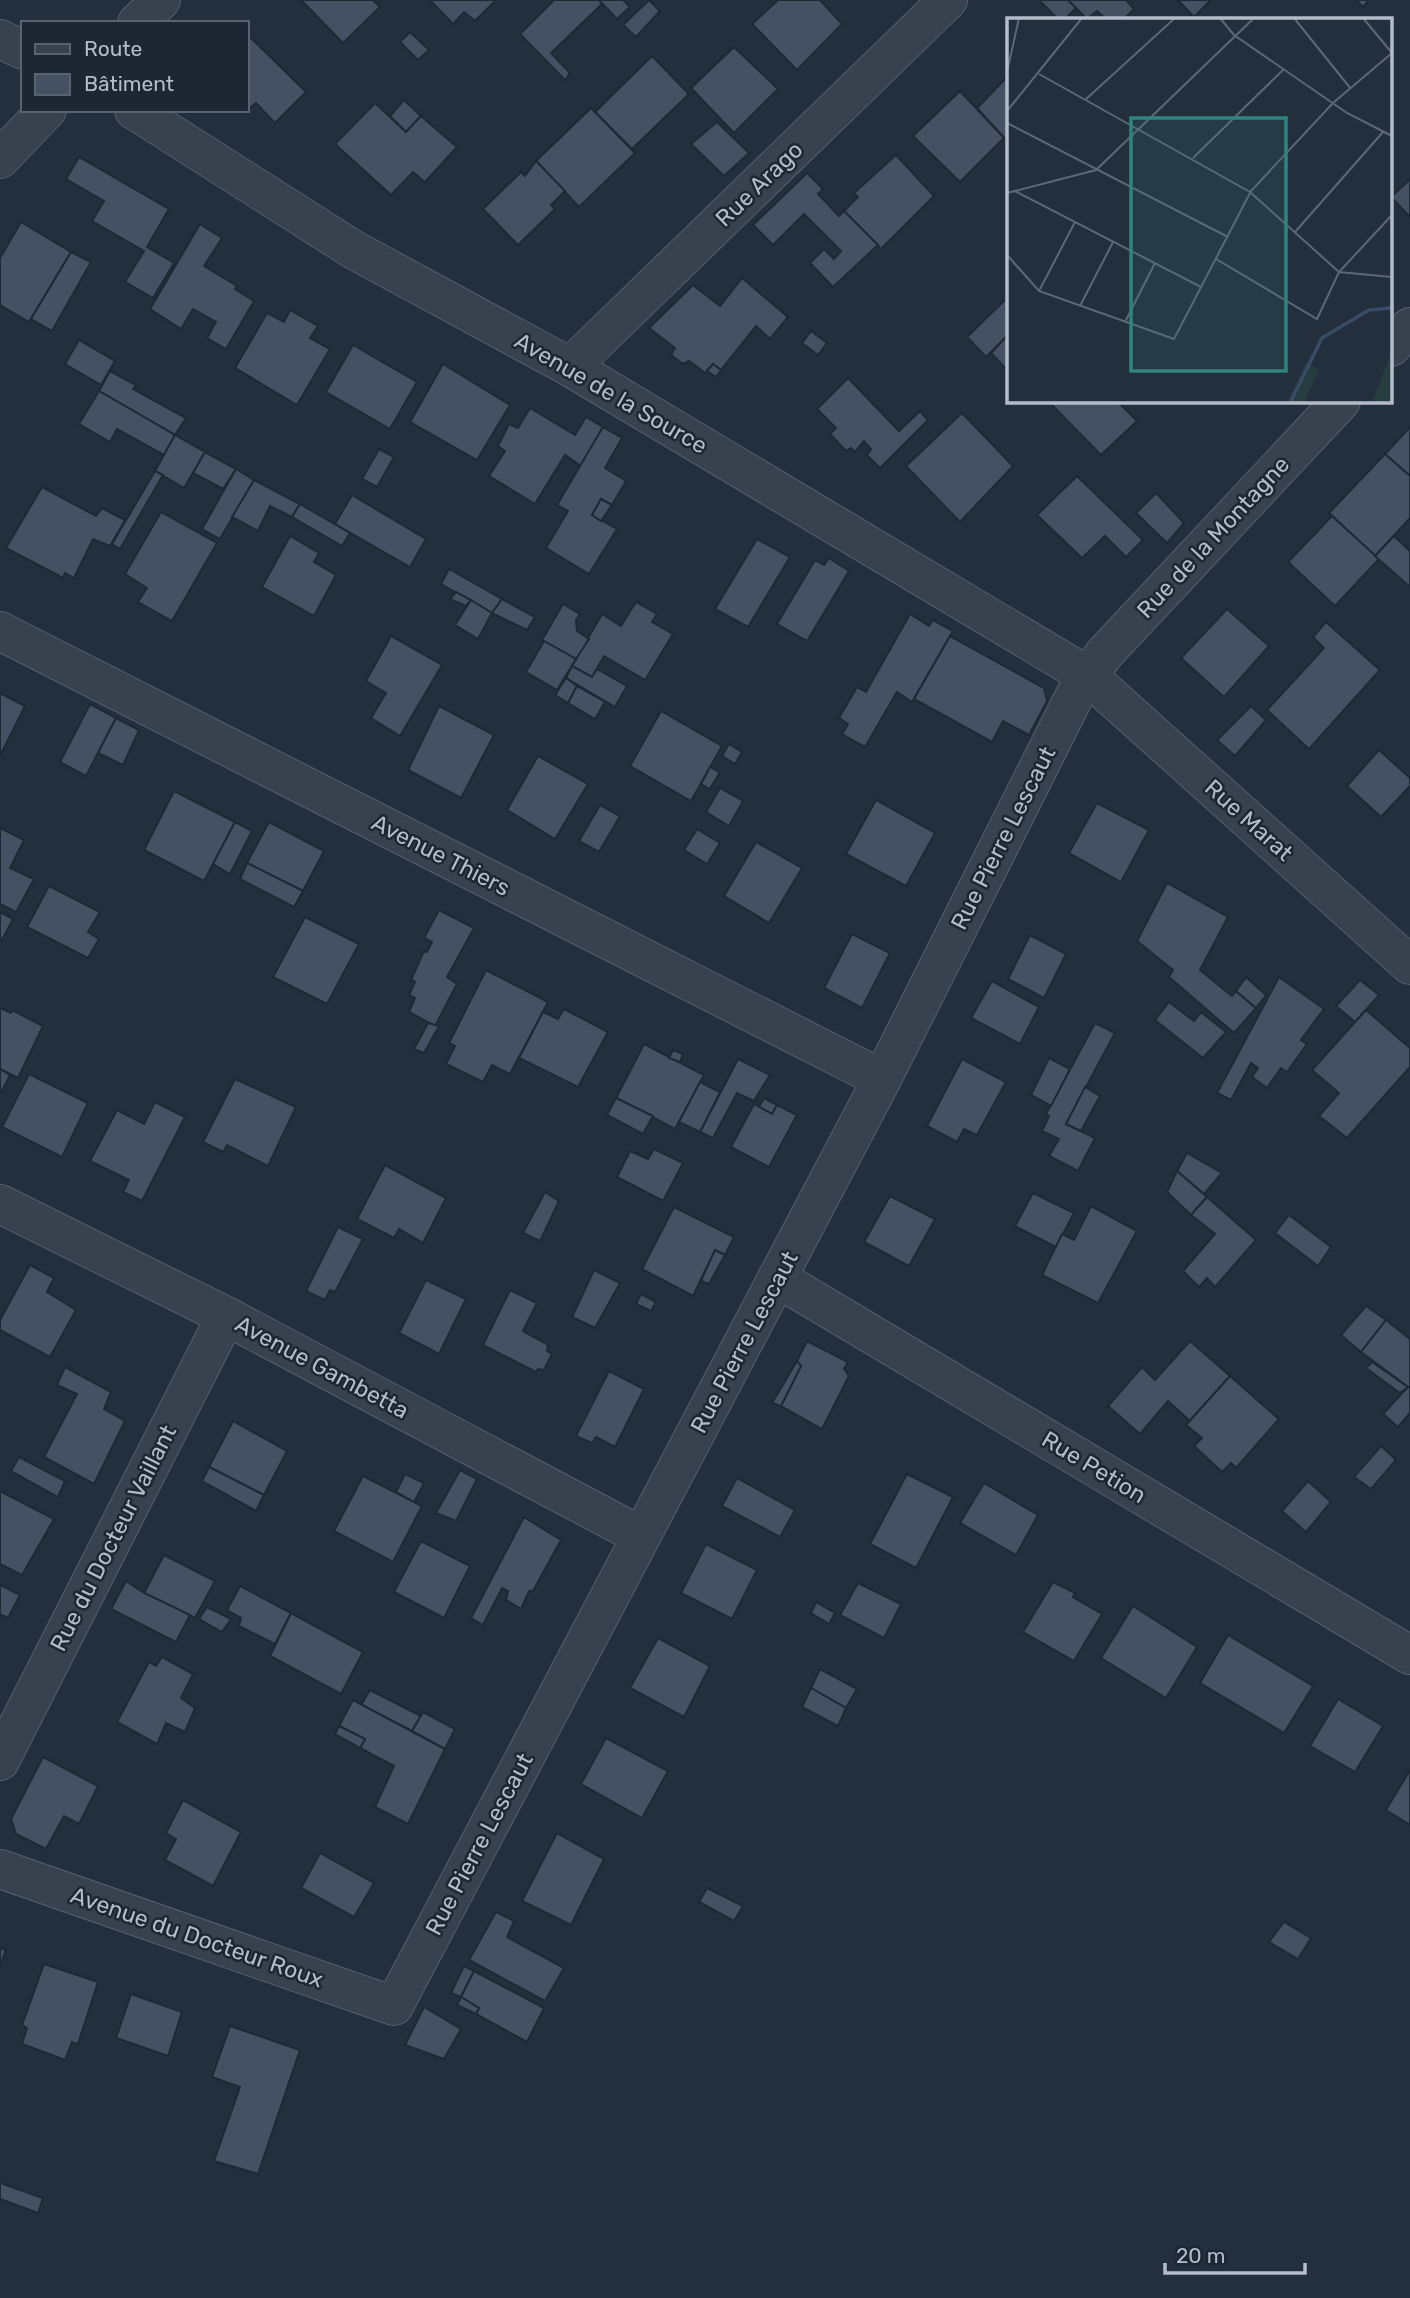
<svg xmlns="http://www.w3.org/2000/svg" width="1410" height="2298" viewBox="0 0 1410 2298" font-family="Rubik,sans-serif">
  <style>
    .building { fill: #455162; stroke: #1f2835; stroke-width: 2 }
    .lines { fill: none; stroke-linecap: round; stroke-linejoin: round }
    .minor-casing { stroke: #565f6c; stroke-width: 40 }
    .minor { stroke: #38414e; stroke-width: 38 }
    .labels { text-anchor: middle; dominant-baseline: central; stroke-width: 5; stroke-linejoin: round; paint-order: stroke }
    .street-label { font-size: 23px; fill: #b4bcc9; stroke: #1d2633 }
    .inset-river { fill: none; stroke: #394c67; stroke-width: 3.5 }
    .inset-road { fill: none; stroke: #5e6776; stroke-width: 2 }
    .view { fill: #308480; fill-opacity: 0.15; stroke: #308480; stroke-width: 3.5 }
    .inset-edge { fill: none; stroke: #b4bcc9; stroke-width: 3.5 }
  </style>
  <rect width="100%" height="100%" fill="#242f3e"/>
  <g class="building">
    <path d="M301,0H373L380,7L343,43Z"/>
    <path d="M430,0H496L475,21L464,12L453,24Z"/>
    <path d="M554,0H599L602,4L551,53L570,73L565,80L520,34Z"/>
    <path d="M599,0H623L630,7L617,19Z"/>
    <path d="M649,0L660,11L636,37L623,25Z"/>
    <path d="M778,0H820L842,24L797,70L752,24Z"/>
    <path d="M1039,0H1068L1076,8L1065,19H1058Z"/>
    <path d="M1068,0H1126L1134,9L1124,19H1106L1097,11L1087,19Z"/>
    <path d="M1178,0H1211L1194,17Z"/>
    <path d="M1356,0H1369L1363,7Z"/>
    <path d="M410,32L429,50L418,60L400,42Z"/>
    <path d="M247,34L306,92L275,123L256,103L250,108L247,104Z"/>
    <path d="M734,47L778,89L734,133L691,88Z"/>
    <path d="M652,56L689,94L632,149L595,112Z"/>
    <path d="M1009,75V143L977,108Z"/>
    <path d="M960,91L1004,138L960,182L913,136Z"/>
    <path d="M404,100L421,116L406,132L390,116Z"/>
    <path d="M375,103L406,132L421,116L457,147L425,182L413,172L391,195L335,144Z"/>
    <path d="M591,108L635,153L579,207L536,161Z"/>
    <path d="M717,122L749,153L724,176L691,144Z"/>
    <path d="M896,155L934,196L881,249L844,211L858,197L854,193Z"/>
    <path d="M79,157L169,209L147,247L174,263L153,298L125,282L144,251L92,221L104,201L66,179Z"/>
    <path d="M536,161L565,191L551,205L555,209L518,245L483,209L521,172L525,176Z"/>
    <path d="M807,173L823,189L818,194L839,216L844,211L878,245L833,287L810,263L824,249L834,259L841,251L804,214L773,245L753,225Z"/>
    <path d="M1410,179V217L1391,197Z"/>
    <path d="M21,222L71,252L29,322L0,305V258Z"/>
    <path d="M200,224L222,238L204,266L237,286L235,289L254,301L226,349L207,338L216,322L193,309L181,329L150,309Z"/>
    <path d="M71,252L91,262L52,331L31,319Z"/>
    <path d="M742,278L788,317L770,339L756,326L721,370L713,364L705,373L689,361L683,364L671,355L675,348L649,328L693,285L720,306Z"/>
    <path d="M1009,296V334L986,357L967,337Z"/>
    <path d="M290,310L318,326L310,338L330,349L297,405L235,368L267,313L284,322Z"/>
    <path d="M811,331L827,343L818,355L802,343Z"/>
    <path d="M1009,334V372L991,353Z"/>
    <path d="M79,340L115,361L101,385L65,364Z"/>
    <path d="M353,345L417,382L390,429L326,392Z"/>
    <path d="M443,364L510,405L477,460L410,422Z"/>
    <path d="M713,364L721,370L716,377L707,371Z"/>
    <path d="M110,371L136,385L133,389L186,418L175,435L99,391Z"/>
    <path d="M848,378L899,431L920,411L928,420L880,468L867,455L871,449L864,441L855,452L851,448L846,451L830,434L836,428L817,409Z"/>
    <path d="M99,391L175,435L164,455L117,429L110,442L79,424Z"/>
    <path d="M1048,401H1117L1137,421L1101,455Z"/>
    <path d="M530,408L575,435L586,417L603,427L581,466L565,455L535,504L489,476L505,451L498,446L509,424L518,428Z"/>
    <path d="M962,413L1013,466L960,522L906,466Z"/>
    <path d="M603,427L622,438L605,468L626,481L612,505L601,499L592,515L617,529L589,574L546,548L568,511L557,505Z"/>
    <path d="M1410,427V476L1385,454Z"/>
    <path d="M175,435L205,452L184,488L155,471Z"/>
    <path d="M379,449L394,457L377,487L362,479Z"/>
    <path d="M205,452L236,469L223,489L193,473Z"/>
    <path d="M1385,454L1410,476V518L1375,556L1329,513Z"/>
    <path d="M236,469L254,480L220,539L202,529Z"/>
    <path d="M155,471L163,475L120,549L112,544Z"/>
    <path d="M1077,476L1143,540L1126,557L1105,536L1082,558L1037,515Z"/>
    <path d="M254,480L300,504L292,517L270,506L258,531L232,517Z"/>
    <path d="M42,487L96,516L102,508L125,520L110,546L93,539L74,578L65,573L63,578L6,548Z"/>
    <path d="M1156,493L1184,523L1167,543L1136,513Z"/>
    <path d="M352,495L426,539L410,567L335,524Z"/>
    <path d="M601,499L612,505L601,521L592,515Z"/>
    <path d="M300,504L350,533L342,546L292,517Z"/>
    <path d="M161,512L217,543L172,621L138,602L147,588L125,574Z"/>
    <path d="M1332,516L1379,559L1335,606L1288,562Z"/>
    <path d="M290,536L319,553L314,562L336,575L314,616L262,587Z"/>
    <path d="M1394,536L1410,551V587L1375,556Z"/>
    <path d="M757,539L790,557L748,627L715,609Z"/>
    <path d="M829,558L849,571L807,641L777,624L815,560L824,565Z"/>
    <path d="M449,569L502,599L492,613L441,584Z"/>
    <path d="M456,592L471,600L466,606L450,599Z"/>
    <path d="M502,599L535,617L527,630L492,613Z"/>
    <path d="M471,600L492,613L478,639L455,625Z"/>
    <path d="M636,602L657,614L652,622L673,634L645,680L604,656L592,677L572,666L602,614L621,626Z"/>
    <path d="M563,604L580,614L576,620L577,631L589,639L576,659L542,640Z"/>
    <path d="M1227,609L1269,646L1224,697L1181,658Z"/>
    <path d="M910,614L929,626L933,620L953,631L912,702L897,692L865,747L842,734L848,724L839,718L857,687L866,692Z"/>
    <path d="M1326,622L1380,670L1309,749L1267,710L1324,648L1313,637Z"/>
    <path d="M391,636L442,665L400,736L371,718L386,693L366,681Z"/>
    <path d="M950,636L1044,688L1047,701L1029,735L1003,721L992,742L914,699Z"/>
    <path d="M544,641L576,659L557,690L526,672Z"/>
    <path d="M572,666L592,677L597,669L627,686L615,707L566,678Z"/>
    <path d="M566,678L577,686L568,703L555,695Z"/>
    <path d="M577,686L605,702L595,719L568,703Z"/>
    <path d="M0,693L25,706L0,756Z"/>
    <path d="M90,704L116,718L86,776L60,762Z"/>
    <path d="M439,706L494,735L461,798L408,770Z"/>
    <path d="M1251,706L1266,720L1235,756L1217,740Z"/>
    <path d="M661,711L722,746L691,801L630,766Z"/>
    <path d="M116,718L139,730L123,765L98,753Z"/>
    <path d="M729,744L742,752L735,764L722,756Z"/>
    <path d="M1379,750L1410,778V786L1381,817L1347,786Z"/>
    <path d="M538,756L588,784L555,839L507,810Z"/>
    <path d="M710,767L720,772L710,789L701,784Z"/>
    <path d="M720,788L743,801L729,826L706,812Z"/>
    <path d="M174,791L235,822L204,881L144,850Z"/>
    <path d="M876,800L935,833L906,886L846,854Z"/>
    <path d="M1097,803L1149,830L1121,882L1069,853Z"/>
    <path d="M600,805L620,816L599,852L579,841Z"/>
    <path d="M235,822L252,831L230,874L213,864Z"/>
    <path d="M269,822L324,851L303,891L247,863Z"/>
    <path d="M0,828L24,840L10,868L34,879L16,912L0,904Z"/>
    <path d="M697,829L720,843L707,864L684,850Z"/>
    <path d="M756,842L802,868L769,923L724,896Z"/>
    <path d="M247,863L303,891L294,907L240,879Z"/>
    <path d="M1167,883L1228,917L1200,970L1232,996L1236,991L1256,1008L1234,1033L1169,977L1173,970L1137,941Z"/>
    <path d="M49,886L100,912L88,932L99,939L88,958L27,927Z"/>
    <path d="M439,910L474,928L447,977L457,984L435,1026L409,1012L415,998L409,995L415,982L411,980L424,951L427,952L432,942L424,938Z"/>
    <path d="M0,912L13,919L2,940L0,939Z"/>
    <path d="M305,917L359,944L327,1004L273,977Z"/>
    <path d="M852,934L890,953L862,1008L824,988Z"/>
    <path d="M1030,935L1066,954L1044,998L1008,979Z"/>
    <path d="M486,970L548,1002L510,1074L492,1065L483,1082L446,1064L455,1046L449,1043Z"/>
    <path d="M1246,977L1266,995L1256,1008L1236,991Z"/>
    <path d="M1279,977L1324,1009L1301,1040L1307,1044L1287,1072L1281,1068L1267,1088L1252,1077L1258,1068L1251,1063L1231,1100L1217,1093Z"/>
    <path d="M1360,980L1379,995L1355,1022L1336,1006Z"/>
    <path d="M992,981L1039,1007L1020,1044L971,1018Z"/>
    <path d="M1169,1002L1194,1021L1201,1012L1226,1032L1203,1058L1155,1020Z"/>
    <path d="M0,1008L11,1013L12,1010L43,1026L18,1078L0,1069Z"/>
    <path d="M564,1009L608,1032L578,1087L519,1058L543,1012L558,1019Z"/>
    <path d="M1366,1010L1410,1048V1067L1347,1138L1319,1116L1339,1093L1312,1070Z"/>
    <path d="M428,1023L439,1026L424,1053L414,1049Z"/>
    <path d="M1095,1023L1115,1033L1066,1124L1095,1138L1078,1171L1049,1156L1059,1139L1042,1131L1049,1116L1046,1114Z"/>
    <path d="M644,1044L704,1075L675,1129L616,1098Z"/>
    <path d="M673,1050L683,1054L680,1062L669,1058Z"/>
    <path d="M1049,1058L1070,1069L1051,1106L1031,1095Z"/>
    <path d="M738,1059L770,1075L754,1101L737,1093L713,1138L700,1132Z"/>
    <path d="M962,1059L1006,1082L977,1135L964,1129L957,1142L927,1126Z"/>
    <path d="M0,1069L10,1075L1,1093L0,1092Z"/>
    <path d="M29,1074L88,1103L62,1157L2,1127Z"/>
    <path d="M235,1079L296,1107L268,1166L227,1145L223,1152L203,1142Z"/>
    <path d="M700,1082L720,1092L700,1132L679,1122Z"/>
    <path d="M1085,1087L1100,1096L1081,1131L1066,1124Z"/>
    <path d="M616,1098L653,1116L643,1134L607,1115Z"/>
    <path d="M764,1098L777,1105L772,1114L759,1107Z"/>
    <path d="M155,1102L185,1117L142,1201L123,1192L129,1180L90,1161L117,1110L144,1124Z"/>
    <path d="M754,1104L772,1114L777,1105L797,1115L769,1167L731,1147Z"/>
    <path d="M654,1149L683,1163L663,1201L617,1177L630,1151L648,1159Z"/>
    <path d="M1187,1153L1222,1173L1204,1194L1177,1171Z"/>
    <path d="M385,1165L446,1198L423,1243L399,1229L394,1238L357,1219Z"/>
    <path d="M1177,1171L1207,1197L1191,1215L1167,1192Z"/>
    <path d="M545,1192L559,1201L540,1241L523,1233Z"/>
    <path d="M1033,1193L1074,1213L1056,1247L1015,1226Z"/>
    <path d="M890,1196L935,1219L909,1266L864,1242Z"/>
    <path d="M1207,1197L1256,1240L1215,1287L1207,1278L1199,1287L1183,1271L1215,1234L1191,1215Z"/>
    <path d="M1091,1206L1137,1231L1098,1303L1042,1275L1062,1234L1074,1240Z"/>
    <path d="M674,1207L734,1237L725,1255L715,1250L693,1296L642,1269Z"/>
    <path d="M1289,1215L1331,1247L1318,1266L1275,1233Z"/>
    <path d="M338,1227L363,1239L335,1292L330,1290L325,1300L306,1291Z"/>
    <path d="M715,1250L725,1255L709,1284L701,1281Z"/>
    <path d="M30,1265L54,1278L47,1292L76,1310L50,1357L0,1330V1320Z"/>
    <path d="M594,1270L620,1283L595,1328L572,1317Z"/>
    <path d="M426,1280L466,1299L439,1354L399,1333Z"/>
    <path d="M510,1290L537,1303L523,1331L548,1345L547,1351L552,1354L544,1370L538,1369L536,1372L483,1345Z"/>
    <path d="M641,1294L656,1302L651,1311L636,1304Z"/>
    <path d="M1366,1306L1386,1320L1361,1352L1341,1335Z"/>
    <path d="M1386,1320L1410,1339V1413L1398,1427L1383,1414L1408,1387L1361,1352Z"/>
    <path d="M807,1341L848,1362L844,1369L849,1376L822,1429L781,1406L801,1366L797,1361Z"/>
    <path d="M1190,1341L1230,1376L1190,1421L1168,1401L1140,1434L1108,1406L1142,1367L1155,1380Z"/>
    <path d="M797,1361L801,1366L781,1406L772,1403Z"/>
    <path d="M1372,1362L1408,1387L1400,1393L1366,1368Z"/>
    <path d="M65,1367L111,1392L104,1409L125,1421L94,1484L44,1457L77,1394L57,1385Z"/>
    <path d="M609,1371L644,1389L615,1447L596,1437L592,1443L576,1436Z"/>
    <path d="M1230,1376L1279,1419L1236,1468L1231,1463L1222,1472L1194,1446L1202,1438L1186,1425Z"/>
    <path d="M233,1421L287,1451L264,1495L209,1467Z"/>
    <path d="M1381,1446L1396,1460L1371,1489L1354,1477Z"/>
    <path d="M19,1457L65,1481L58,1497L11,1471Z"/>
    <path d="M209,1467L264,1495L256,1511L202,1481Z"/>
    <path d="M460,1470L477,1479L456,1521L436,1513Z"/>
    <path d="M405,1474L424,1483L414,1502L396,1492Z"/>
    <path d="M907,1474L953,1497L916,1568L870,1544Z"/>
    <path d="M363,1476L422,1506L393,1562L334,1531Z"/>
    <path d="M737,1478L795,1510L780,1537L722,1506Z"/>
    <path d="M1308,1481L1331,1502L1306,1532L1282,1511Z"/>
    <path d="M984,1483L1038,1515L1016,1555L960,1523Z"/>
    <path d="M0,1491L54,1519L22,1575L0,1564Z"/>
    <path d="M524,1517L561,1540L533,1591H529L521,1609L506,1600L508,1591L502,1588L483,1625L471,1618Z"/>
    <path d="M421,1541L470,1566L444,1618L394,1592Z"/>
    <path d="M706,1544L757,1570L732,1619L681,1593Z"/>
    <path d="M164,1555L215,1581L195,1618L144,1593Z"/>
    <path d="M126,1581L144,1593L190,1615L176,1642L111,1609Z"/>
    <path d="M1053,1582L1075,1593L1073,1597L1102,1614L1074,1661L1023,1632Z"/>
    <path d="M858,1583L901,1604L884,1638L840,1615Z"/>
    <path d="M0,1585L20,1595L8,1618L2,1615L0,1619Z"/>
    <path d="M240,1586L291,1613L275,1644L239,1626L241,1618L227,1610Z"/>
    <path d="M816,1602L835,1613L829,1624L811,1613Z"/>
    <path d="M1133,1606L1197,1647L1166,1698L1101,1658Z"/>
    <path d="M207,1607L231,1619L222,1632L199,1619Z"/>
    <path d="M291,1613L363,1652L341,1694L270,1656Z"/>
    <path d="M1228,1635L1313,1686L1284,1733L1200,1683Z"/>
    <path d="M658,1638L710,1666L684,1717L630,1688Z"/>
    <path d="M162,1657L193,1674L181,1698L195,1708L185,1732L166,1723L157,1744L117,1722L149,1662L156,1666Z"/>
    <path d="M820,1669L857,1689L846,1708L811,1688Z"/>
    <path d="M811,1688L846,1708L838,1726L802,1707Z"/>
    <path d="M370,1690L421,1716L412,1731L361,1705Z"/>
    <path d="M1338,1699L1383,1726L1355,1772L1310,1746Z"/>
    <path d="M353,1700L445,1749L408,1824L375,1807L394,1766L360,1748L365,1739L339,1726Z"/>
    <path d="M423,1712L455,1729L445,1749L412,1731Z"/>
    <path d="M339,1726L365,1739L360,1748L335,1734Z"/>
    <path d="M606,1738L668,1771L642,1818L581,1784Z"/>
    <path d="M43,1757L98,1786L79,1824L64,1816L46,1849L16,1834L11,1819Z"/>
    <path d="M1410,1770V1825L1386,1810Z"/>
    <path d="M183,1800L241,1832L213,1886L165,1860L176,1839L166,1833Z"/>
    <path d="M557,1833L604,1859L571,1925L522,1901Z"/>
    <path d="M320,1853L374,1883L354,1917L301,1888Z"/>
    <path d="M707,1888L743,1906L734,1921L699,1902Z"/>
    <path d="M496,1912L514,1921L507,1937L564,1968L545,2001L469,1960Z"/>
    <path d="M1284,1922L1311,1938L1298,1959L1269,1942Z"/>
    <path d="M0,1948L6,1950L0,1967Z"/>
    <path d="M44,1964L98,1982L78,2044L72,2042L65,2060L22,2044L27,2028L22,2025Z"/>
    <path d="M464,1966L474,1971L461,1997L451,1993Z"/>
    <path d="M474,1971L544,2008L527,2042L476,2014L479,2008L461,1997Z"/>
    <path d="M131,1994L182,2012L168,2056L116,2038Z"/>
    <path d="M461,1997L479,2008L476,2014L457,2005Z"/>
    <path d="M424,2007L461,2029L444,2059L405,2045Z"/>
    <path d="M230,2026L300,2050L258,2174L214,2161L240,2087L212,2077Z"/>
    <path d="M0,2183L43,2198L38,2213L0,2199Z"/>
  </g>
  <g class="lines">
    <g class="minor-casing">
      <g id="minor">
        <path d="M137,23L161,0"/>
        <path d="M0,39L23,50"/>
        <path d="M134,110L354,250L570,367L1088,676L1410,965"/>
        <path d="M0,159L47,110"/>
        <path d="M1391,347L1410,327"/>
        <path d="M570,367L948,0"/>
        <path d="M0,631L882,1079"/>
        <path d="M0,1204L226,1316L641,1536"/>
        <path d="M777,1278L1410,1655"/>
        <path d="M0,1761L226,1316"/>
        <path d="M0,1869L394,2006L882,1079L1076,693L1104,654L1341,401"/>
      </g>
    </g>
    <use href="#minor" class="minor"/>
  </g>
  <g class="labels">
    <g class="street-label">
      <text transform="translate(759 184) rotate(-44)">Rue Arago</text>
      <text transform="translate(611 393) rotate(30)">Avenue de la Source</text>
      <text transform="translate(1213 537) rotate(-47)">Rue de la Montagne</text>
      <text transform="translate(1249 820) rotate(42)">Rue Marat</text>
      <text transform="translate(1003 838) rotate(-63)">Rue Pierre Lescaut</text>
      <text transform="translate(441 855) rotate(27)">Avenue Thiers</text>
      <text transform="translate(744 1342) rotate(-62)">Rue Pierre Lescaut</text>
      <text transform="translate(322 1367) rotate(28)">Avenue Gambetta</text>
      <text transform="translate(1094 1467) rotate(31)">Rue Petion</text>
      <text transform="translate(113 1538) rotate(-63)">Rue du Docteur Vaillant</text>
      <text transform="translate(479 1844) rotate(-62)">Rue Pierre Lescaut</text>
      <text transform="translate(197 1937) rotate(19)">Avenue du Docteur Roux</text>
    </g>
  </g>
  <g transform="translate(1007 18)">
    <rect width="385" height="385" fill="#242f3e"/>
    <path d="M385,332V385H365ZM299,344L312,352L297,385H280Z" fill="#263c3f"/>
    <path class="inset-river" d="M283,385L315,320L362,292L385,290"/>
    <path class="inset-road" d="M213,0L227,17L340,95L385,118M287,0L344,71M0,54L12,0M32,56L243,174L332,254L385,259M78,82L168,0M0,93L75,0M0,105L221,219M186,140L277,51M8,173L194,269M0,175L89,152L247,0M288,214L376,114M0,237L32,273L167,321L244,173L326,85L385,35L356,0M209,241L310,301L332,254L385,197M32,273L68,204M73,288L106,224M118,304L148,245"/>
    <path class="view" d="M124,100H279V353H124Z"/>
    <rect width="385" height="385" class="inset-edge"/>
  </g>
  <rect x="21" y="21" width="228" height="91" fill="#1d2633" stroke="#59626f" stroke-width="2"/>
  <rect x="35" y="44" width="35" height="10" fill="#38414e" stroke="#59626f" stroke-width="2"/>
  <text x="84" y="56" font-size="21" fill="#b4bcc9">Route</text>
  <rect x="35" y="74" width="35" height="21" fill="#455162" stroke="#59626f" stroke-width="2"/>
  <text x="84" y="91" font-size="21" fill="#b4bcc9">Bâtiment</text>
  <path d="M1165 2263v10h140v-10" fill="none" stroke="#b4bcc9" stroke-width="3.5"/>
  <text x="1176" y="2263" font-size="21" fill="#b4bcc9" stroke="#1d2633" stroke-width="5" paint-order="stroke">20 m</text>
</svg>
